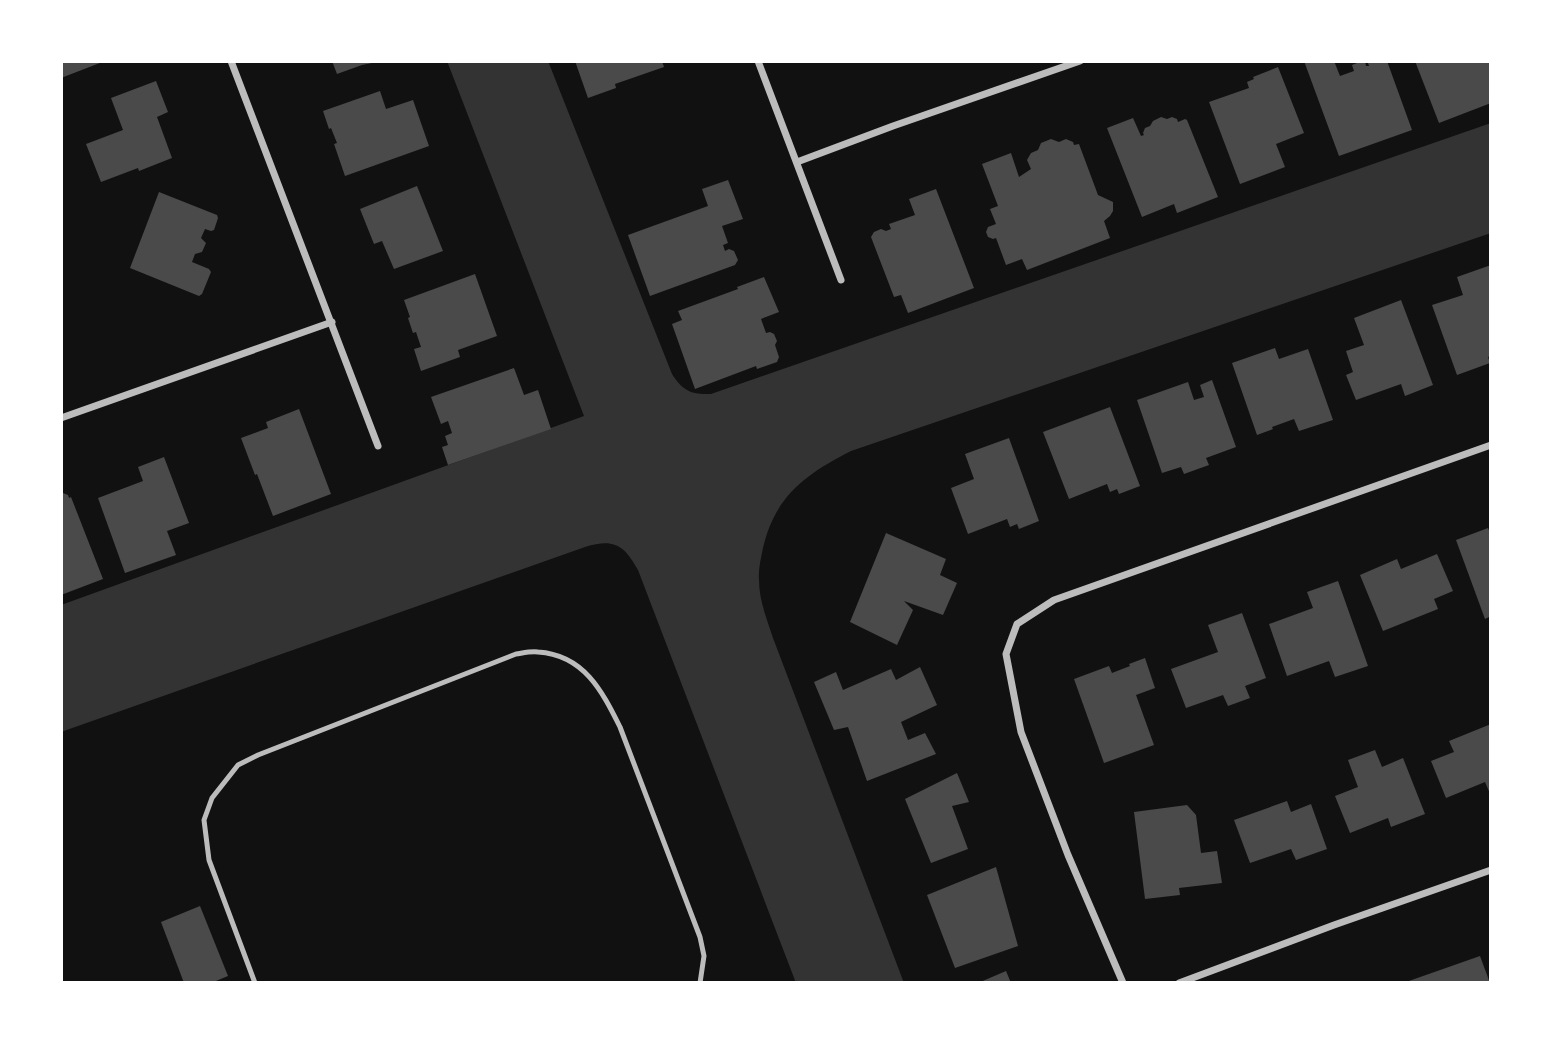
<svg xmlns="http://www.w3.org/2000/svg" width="1552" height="1044" viewBox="0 0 1552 1044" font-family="Arial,sans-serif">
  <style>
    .water { fill: #333 }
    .building { fill: #4a4a4a }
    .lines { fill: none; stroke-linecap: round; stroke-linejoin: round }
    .service { stroke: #bcbcbc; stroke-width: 5 }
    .minor { stroke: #bcbcbc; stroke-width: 7 }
  </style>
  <rect width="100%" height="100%" fill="#111"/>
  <path class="water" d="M447,61H548L672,374C682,390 691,395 711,394L1491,123V233L851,451C806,474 775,496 763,548C761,558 758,570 759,580C759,600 767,620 773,638L904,983H796L638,570C624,545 614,538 585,547L61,732V605L584,416Z"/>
  <g class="building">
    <path d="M61,61H105L61,78Z"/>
    <path d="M332,61H376L377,62L362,65L337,74Z"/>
    <path d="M575,61H662L664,67L615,84L616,88L588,98Z"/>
    <path d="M1304,61H1334L1340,76L1354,71L1352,65L1362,61H1365L1366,66H1369L1368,63L1372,61H1387L1412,130L1339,156Z"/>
    <path d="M1415,61H1491V103L1439,123Z"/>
    <path d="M1278,67L1304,133L1276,144L1285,167L1240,184L1209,102L1249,88L1247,82L1254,79L1253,77Z"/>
    <path d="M156,81L168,112L157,117L172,158L139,171L138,168L101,182L86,144L123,130L111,98Z"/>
    <path d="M380,91L386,109L413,100L429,146L345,176L334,144L337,143L331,128L329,129L323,111Z"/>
    <path d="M1161,117L1167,119L1172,117L1177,119L1178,122L1185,119L1187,120L1218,197L1177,213L1174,204L1142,217L1107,128L1133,118L1141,136L1144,135L1143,133L1145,128L1150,126L1153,121Z"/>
    <path d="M1051,139L1059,142L1066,139L1073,142L1074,145L1079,144L1098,195L1113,202V211L1110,216L1104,221L1110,238L1027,270L1022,259L1006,265L996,238L993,239L988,237L986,232L988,227L996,224L990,209L998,206L982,164L1011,153L1019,177L1031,169L1027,160L1031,153L1038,150L1041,143Z"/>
    <path d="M728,180L743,219L722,226L728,243L723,245L725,251L729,249L734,251L738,260L735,265L650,296L628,235L708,206L702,189Z"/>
    <path d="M417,186L443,251L394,269L382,241L374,244L360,209Z"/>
    <path d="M936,189L974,288L908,313L901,295L894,297L871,237L874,232L881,229L886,231L891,229L889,224L915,215L909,199Z"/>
    <path d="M159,192L217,215L218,218L214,230L211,231L205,229L201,238L206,243L202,252L195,254L192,262L209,269L211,272L202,294L199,296L130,268Z"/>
    <path d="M1491,265V356L1488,357L1490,363L1457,375L1432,305L1463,295L1457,277Z"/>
    <path d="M475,274L497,336L458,350L460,357L421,371L414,349L421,347L416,332L413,333L408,318L410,317L404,300Z"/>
    <path d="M764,277L779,312L761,319L766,333L770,332L774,334L777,341L775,345L779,357L777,362L757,369L756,366L695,389L672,324L682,320L678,311L738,289L737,287Z"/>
    <path d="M1401,300L1433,385L1405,396L1401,384L1356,400L1346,375L1353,372L1346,351L1364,345L1354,318Z"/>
    <path d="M1275,348L1279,359L1308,349L1333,420L1299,431L1294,419L1272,427L1273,429L1257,435L1232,363Z"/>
    <path d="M514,368L524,395L538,390L551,429L448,465L442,447L448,445L445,436L452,433L448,421L441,424L431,397Z"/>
    <path d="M1212,380L1236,447L1206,458L1209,465L1184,474L1181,467L1162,473L1137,400L1188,382L1194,400L1204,397L1200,385Z"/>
    <path d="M1110,407L1140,486L1119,494L1117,489L1110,492L1107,484L1069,499L1043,432Z"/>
    <path d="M299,409L331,494L273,516L257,474L255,475L241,438L268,428L266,422Z"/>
    <path d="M1009,438L1039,521L1019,529L1017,524L1010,527L1007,519L968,534L951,488L974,479L965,454Z"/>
    <path d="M164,457L189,523L167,531L176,555L125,573L98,498L143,481L138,467Z"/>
    <path d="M63,493L68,495L69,498L71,497L103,579L61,595V494Z"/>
    <path d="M1488,528L1491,535V616L1485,619L1456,540Z"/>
    <path d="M886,533L946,559L940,575L957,583L943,615L904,601L913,610L897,645L850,622Z"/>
    <path d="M1437,554L1453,591L1434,599L1438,609L1383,631L1360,575L1397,559L1401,569Z"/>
    <path d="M1338,581L1368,666L1335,677L1329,661L1287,676L1269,624L1313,608L1307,592Z"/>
    <path d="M1242,613L1266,678L1245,686L1250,698L1228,706L1223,695L1186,708L1171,669L1218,652L1208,625Z"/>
    <path d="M1145,658L1155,688L1136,695L1154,745L1104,763L1074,679L1109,666L1112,673L1130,666L1129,664Z"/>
    <path d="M920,667L937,705L901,722L908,740L925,733L936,754L867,781L848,727L834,730L814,682L836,672L843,690L891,669L896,680Z"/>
    <path d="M1491,724V796L1485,782L1446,798L1431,761L1454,752L1449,741Z"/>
    <path d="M1375,750L1382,767L1403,758L1425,814L1391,827L1388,818L1350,833L1335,796L1358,787L1348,760Z"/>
    <path d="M957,773L969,802L952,806L968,849L931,863L905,799Z"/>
    <path d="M1287,801L1291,812L1311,804L1327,849L1296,860L1291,849L1250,863L1234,820Z"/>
    <path d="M1187,805L1196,815L1201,853L1217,851L1222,883L1179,888L1180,895L1145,899L1134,812Z"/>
    <path d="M996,867L1018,946L955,968L927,895Z"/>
    <path d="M200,906L228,976L211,983H184L161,922Z"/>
    <path d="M1480,956L1490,983H1406V982Z"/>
    <path d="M1006,971L1011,983H978Z"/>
  </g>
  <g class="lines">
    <path class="service" d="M255,983L209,860L204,820L212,798L238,765L258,755L516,654C523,653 531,651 538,652C584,655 602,691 620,727L700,937L704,956L700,983"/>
    <g class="minor">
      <path d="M231,61L378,446"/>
      <path d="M758,61L841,280"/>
      <path d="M797,162L893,126L1080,61"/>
      <path d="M61,418L332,322"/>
      <path d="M1123,983L1068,855L1021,732L1006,654L1017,624L1054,600L1491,445"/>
      <path d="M1179,983L1334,925L1491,870"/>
    </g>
  </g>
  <rect width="1552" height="1044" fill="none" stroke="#ffffff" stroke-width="126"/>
</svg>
